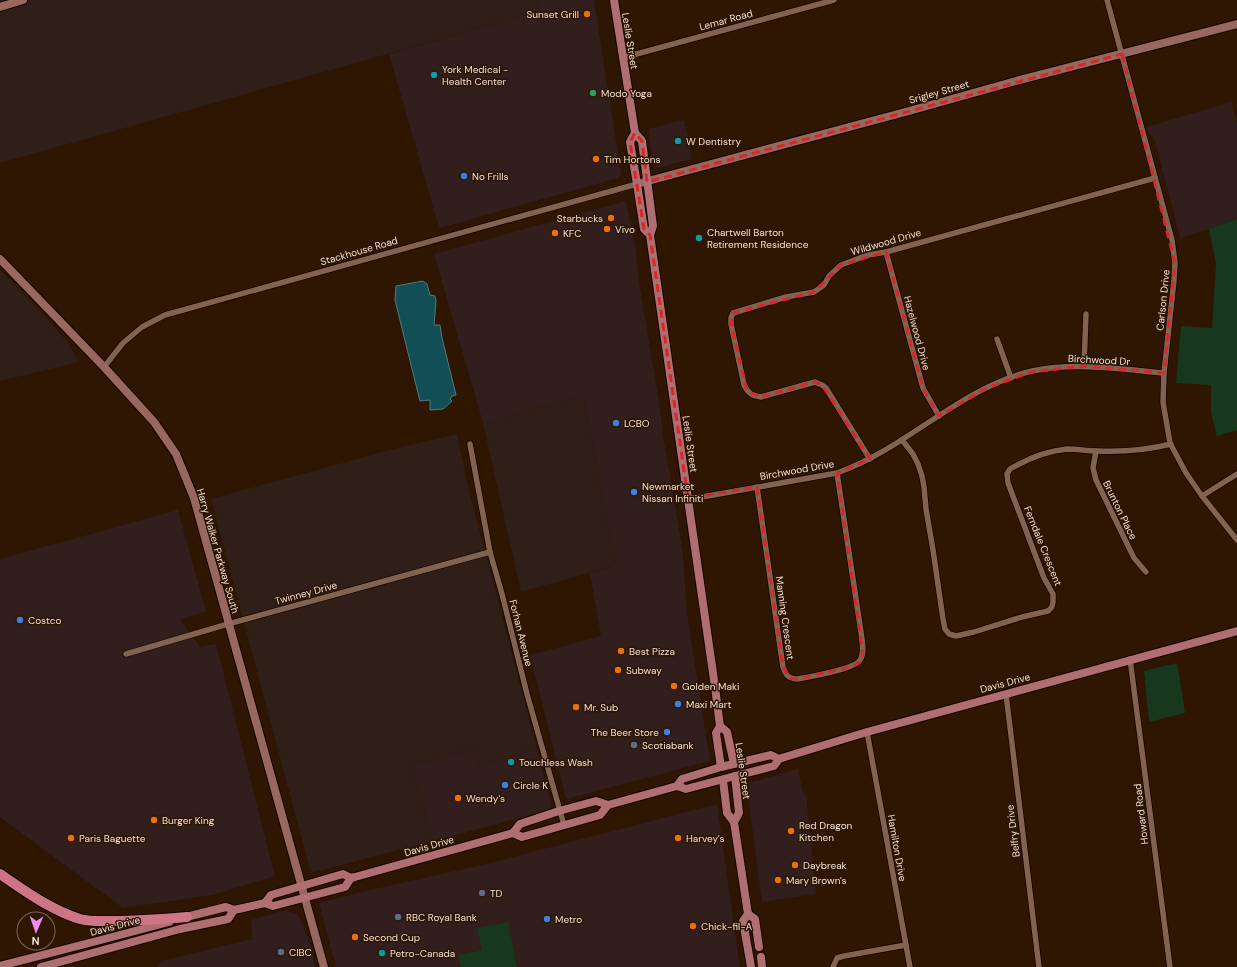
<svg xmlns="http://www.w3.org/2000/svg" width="1237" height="967" viewBox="0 0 1237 967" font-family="'DM Sans',sans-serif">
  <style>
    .commercial { fill: #311e1d }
    .industrial { fill: #301f18 }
    .green { fill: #18381d }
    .water { fill: #124e55; stroke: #557a7b }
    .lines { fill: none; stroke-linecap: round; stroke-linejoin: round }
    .street-casing { stroke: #150200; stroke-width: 7 }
    .secondary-casing { stroke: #150200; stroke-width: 10 }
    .primary-casing { stroke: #150200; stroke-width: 10 }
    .highway-casing { stroke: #150200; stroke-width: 12 }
    .street { stroke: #81634f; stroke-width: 5.5 }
    .secondary { stroke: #98685f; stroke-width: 8 }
    .primary { stroke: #af6e6f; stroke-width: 8 }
    .highway { stroke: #cd7584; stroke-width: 10 }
    .marked { fill: none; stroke: #d62828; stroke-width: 3; stroke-dasharray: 8 5; stroke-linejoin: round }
    .food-dot { fill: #e8710a; stroke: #2e1603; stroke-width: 1.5 }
    .culture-dot { fill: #0f9aa8; stroke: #2e1603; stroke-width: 1.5 }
    .leisure-dot { fill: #2e9e5b; stroke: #2e1603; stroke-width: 1.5 }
    .shop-dot { fill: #3f7fe0; stroke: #2e1603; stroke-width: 1.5 }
    .service-dot { fill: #5c6f8a; stroke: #2e1603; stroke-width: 1.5 }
    .labels { text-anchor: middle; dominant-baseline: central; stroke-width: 3; stroke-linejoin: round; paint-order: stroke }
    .poi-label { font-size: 10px; fill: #f1e0d4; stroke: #2e1603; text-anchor: start }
    .street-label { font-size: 10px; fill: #f1e0d4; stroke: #2e1603 }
  </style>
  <rect width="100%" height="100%" fill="#2e1603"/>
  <g class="commercial">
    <path d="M537,0H594L621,173L618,178L439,228L389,54L540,11Z"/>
    <path d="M1231,102L1237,124V219L1184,237L1181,241L1154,138L1149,133L1147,127Z"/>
    <path d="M684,120L692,159L654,169L648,129Z"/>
    <path d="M626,201L636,251L638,276L659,402L663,435L683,553L687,614L710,761L566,799L530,655L601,636L590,573L616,565L583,395L483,423L434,254Z"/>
    <path d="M178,510L206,611L181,620L200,647L216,644L275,876L213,895L123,908L0,817V559Z"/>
    <path d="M474,749L479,766L537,749L551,805L549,809L494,825L432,841L412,765Z"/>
    <path d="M798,769L803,792L806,794L816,894L762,902L747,789L749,783Z"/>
    <path d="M717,804L740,967H507L482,950L458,955L461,967H336L319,903L370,890L490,863Z"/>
    <path d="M286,910L297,914L302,923L311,946L315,967H158L161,961L252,939L251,920Z"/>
  </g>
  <g class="industrial">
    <path d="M0,0H537L540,11L0,163Z"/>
    <path d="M0,270L45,316L68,343L79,362L0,381Z"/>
    <path d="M583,394L616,565L521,592L483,423Z"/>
    <path d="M457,434L468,487L537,749L479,766L474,749L412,765L432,841L311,873L211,499L390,450Z"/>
  </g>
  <g class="green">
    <path d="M1237,219V430L1217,436L1211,412V385L1176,383L1181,326L1212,328L1216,264L1209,229Z"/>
    <path d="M1177,663L1185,713L1149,722L1144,671Z"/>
    <path d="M508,922L517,967H461L458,955L482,950L477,928Z"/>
  </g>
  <path class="water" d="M423,281L427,284L430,295L435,296L436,301L434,325H440L442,338L456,395L452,396L450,399L452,401L443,409L430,410V400L420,401L395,300L396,286Z"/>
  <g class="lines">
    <g class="street-casing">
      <g id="street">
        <path d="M1107,0L1172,240L1175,263L1174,280L1164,373L1163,402L1170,443L1186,473L1202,496L1237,540"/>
        <path d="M622,58L834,0"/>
        <path d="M886,252L923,388L939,416"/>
        <path d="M997,339L1011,378"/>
        <path d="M1084,366L1086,314"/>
        <path d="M104,367L123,343L142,327L165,315L637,184"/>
        <path d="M902,440L913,454L918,464L922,476L924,487L926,509L933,550L943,619L945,629L949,634L956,636L974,632L1022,617L1048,611L1052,607L1053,602V594L1044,578L1008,483L1007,474L1010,469C1027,459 1047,451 1067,449C1078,449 1087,451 1098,451C1123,452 1147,450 1171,444"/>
        <path d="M470,444L490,552L502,594L527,694L564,825"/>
        <path d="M1096,451L1093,468L1096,480L1134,558L1146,572"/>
        <path d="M870,459L826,388L822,385L815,382L761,397C752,396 748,393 744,385L731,324V318L733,313L786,297L814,292L824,285L829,276L841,265L868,255L886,252L1155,178"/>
        <path d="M757,487L783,667C786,676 788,678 797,679C809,677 855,669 860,660C865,653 862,641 861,632L837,473"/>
        <path d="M1202,496L1237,474"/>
        <path d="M688,498L702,497L837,473C906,449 961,387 1032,371C1076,362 1120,369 1164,373"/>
        <path d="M126,654L228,624L490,552"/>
        <path d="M1130,659L1170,967"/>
        <path d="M1006,694L1039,967"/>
        <path d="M867,732L910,967"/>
        <path d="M833,967L837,958L844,956L906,945"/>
      </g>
    </g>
    <g class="secondary-casing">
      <g id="secondary">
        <path d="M0,7L23,0"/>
        <path d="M637,184L909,111L1016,81L1237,24"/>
        <path d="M0,259L104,367L154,422L176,454L194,498L324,967"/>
      </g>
    </g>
    <g class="primary-casing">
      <g id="primary">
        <path d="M614,0L635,133L642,141L653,226L650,235L715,687L720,726L716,733L721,767"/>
        <path d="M635,133L630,142L637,184L644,229L650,235"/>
        <path d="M720,726L727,732L734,764"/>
        <path d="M723,780L727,813L734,822L748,914L743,921L751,967"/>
        <path d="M677,786L682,779L721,767L771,755L779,759L785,757L867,732L1237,631"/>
        <path d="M734,822L739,813L735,776"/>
        <path d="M513,833L522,837L600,815L608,805L677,786L686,789L735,776L774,766L779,759"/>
        <path d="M265,903L271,895L343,874L351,878L355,877L513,833L520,824L559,811L596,801L608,805"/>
        <path d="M748,914L755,919L759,947"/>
        <path d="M182,918L226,907L234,910L265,903L273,906L345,887L351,878"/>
        <path d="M761,957L762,967"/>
        <path d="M0,966L97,941L169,922"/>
        <path d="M41,967L180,929L228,919L234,910"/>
      </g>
    </g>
    <g class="highway-casing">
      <path id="highway" d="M0,874C25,891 51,910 80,919C91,922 102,921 113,921C138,921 162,919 187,917"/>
    </g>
    <use href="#street" class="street"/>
    <use href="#secondary" class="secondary"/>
    <use href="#primary" class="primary"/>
    <use href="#highway" class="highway"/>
  </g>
  <path class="marked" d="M1122,54L1175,263L1164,373L1084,366L1031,372L987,388L939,416L923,388L886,252L841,265L814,292L733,313L731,324L747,391L761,397L815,382L822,385L870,459L837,473L863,654L860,662L850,667L797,679L790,678L783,667L757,487L688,498L650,235L644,229L630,142L635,133L642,141L647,182Z"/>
  <g class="food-dot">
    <circle cx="587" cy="14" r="4"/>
    <circle cx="596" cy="159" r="4"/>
    <circle cx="611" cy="218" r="4"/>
    <circle cx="607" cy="229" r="4"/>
    <circle cx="555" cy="233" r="4"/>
    <circle cx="621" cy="651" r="4"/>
    <circle cx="618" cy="670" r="4"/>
    <circle cx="674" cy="686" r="4"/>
    <circle cx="576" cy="707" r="4"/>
    <circle cx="458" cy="798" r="4"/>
    <circle cx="154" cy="820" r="4"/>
    <circle cx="791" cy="831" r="4"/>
    <circle cx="71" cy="838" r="4"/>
    <circle cx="678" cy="838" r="4"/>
    <circle cx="795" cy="865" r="4"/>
    <circle cx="778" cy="880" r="4"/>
    <circle cx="693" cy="926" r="4"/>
    <circle cx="355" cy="937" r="4"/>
  </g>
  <g class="culture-dot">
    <circle cx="434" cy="75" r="4"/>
    <circle cx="678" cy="141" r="4"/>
    <circle cx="699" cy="238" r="4"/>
    <circle cx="511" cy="762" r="4"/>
    <circle cx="382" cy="953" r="4"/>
  </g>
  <circle class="leisure-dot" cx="593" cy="93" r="4"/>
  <g class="shop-dot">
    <circle cx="464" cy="176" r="4"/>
    <circle cx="616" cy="423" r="4"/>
    <circle cx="634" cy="492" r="4"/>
    <circle cx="20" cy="620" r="4"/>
    <circle cx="678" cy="704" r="4"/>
    <circle cx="667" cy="732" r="4"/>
    <circle cx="505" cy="785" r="4"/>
    <circle cx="547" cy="919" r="4"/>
  </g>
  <g class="service-dot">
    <circle cx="634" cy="745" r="4"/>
    <circle cx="482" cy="893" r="4"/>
    <circle cx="398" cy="917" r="4"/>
    <circle cx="281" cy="952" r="4"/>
  </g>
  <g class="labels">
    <g class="poi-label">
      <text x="579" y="14" text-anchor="end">Sunset Grill</text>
      <text x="442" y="69">York Medical -<tspan x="442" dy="12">Health Center</tspan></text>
      <text x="601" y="93">Modo Yoga</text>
      <text x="686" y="141">W Dentistry</text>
      <text x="604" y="159">Tim Hortons</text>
      <text x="472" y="176">No Frills</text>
      <text x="603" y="218" text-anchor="end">Starbucks</text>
      <text x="615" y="229">Vivo</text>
      <text x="707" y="232">Chartwell Barton<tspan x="707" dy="12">Retirement Residence</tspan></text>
      <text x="563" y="233">KFC</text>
      <text x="624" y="423">LCBO</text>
      <text x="642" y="486">Newmarket<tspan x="642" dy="12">Nissan Infiniti</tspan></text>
      <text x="28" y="620">Costco</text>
      <text x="629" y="651">Best Pizza</text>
      <text x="626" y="670">Subway</text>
      <text x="682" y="686">Golden Maki</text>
      <text x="686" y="704">Maxi Mart</text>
      <text x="584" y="707">Mr. Sub</text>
      <text x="659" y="732" text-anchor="end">The Beer Store</text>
      <text x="642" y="745">Scotiabank</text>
      <text x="519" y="762">Touchless Wash</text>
      <text x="513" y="785">Circle K</text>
      <text x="466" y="798">Wendy's</text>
      <text x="162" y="820">Burger King</text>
      <text x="799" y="825">Red Dragon<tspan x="799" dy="12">Kitchen</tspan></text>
      <text x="79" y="838">Paris Baguette</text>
      <text x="686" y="838">Harvey's</text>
      <text x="803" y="865">Daybreak</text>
      <text x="786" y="880">Mary Brown's</text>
      <text x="490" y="893">TD</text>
      <text x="406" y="917">RBC Royal Bank</text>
      <text x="555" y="919">Metro</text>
      <text x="701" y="926">Chick-fil-A</text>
      <text x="363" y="937">Second Cup</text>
      <text x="289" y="952">CIBC</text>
      <text x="390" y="953">Petro-Canada</text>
    </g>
    <g class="street-label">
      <text transform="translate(726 20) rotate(-15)">Lemar Road</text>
      <text transform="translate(630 41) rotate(81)">Leslie Street</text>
      <text transform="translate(939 92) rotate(-16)">Srigley Street</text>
      <text transform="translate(886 242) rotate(-16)">Wildwood Drive</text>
      <text transform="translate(359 251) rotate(-16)">Stackhouse Road</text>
      <text transform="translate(1163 300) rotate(-84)">Carlson Drive</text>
      <text transform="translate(917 333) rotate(75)">Hazelwood Drive</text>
      <text transform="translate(1099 360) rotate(3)">Birchwood Dr</text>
      <text transform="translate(690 444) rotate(82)">Leslie Street</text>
      <text transform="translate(797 470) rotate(-10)">Birchwood Drive</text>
      <text transform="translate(1120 510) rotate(64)">Brunton Place</text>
      <text transform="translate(1043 546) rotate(68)">Ferndale Crescent</text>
      <text transform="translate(218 551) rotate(74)">Harry Walker Parkway South</text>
      <text transform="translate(306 593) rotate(-15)">Twinney Drive</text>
      <text transform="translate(785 618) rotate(82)">Manning Crescent</text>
      <text transform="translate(521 633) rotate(76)">Forhan Avenue</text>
      <text transform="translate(1005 683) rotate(-15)">Davis Drive</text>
      <text transform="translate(743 771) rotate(82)">Leslie Street</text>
      <text transform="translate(1141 814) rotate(-97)">Howard Road</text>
      <text transform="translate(1013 831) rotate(-97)">Belfry Drive</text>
      <text transform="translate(429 846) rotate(-16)">Davis Drive</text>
      <text transform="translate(897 848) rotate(80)">Hamilton Drive</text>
      <text transform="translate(115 926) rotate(-15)">Davis Drive</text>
    </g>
  </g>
  <g transform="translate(36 931) rotate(182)"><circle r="19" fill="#2e1603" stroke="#7c6757"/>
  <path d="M0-3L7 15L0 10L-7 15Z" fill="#f18af4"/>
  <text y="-6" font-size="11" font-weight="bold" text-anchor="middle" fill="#f1e0d4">N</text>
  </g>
</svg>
